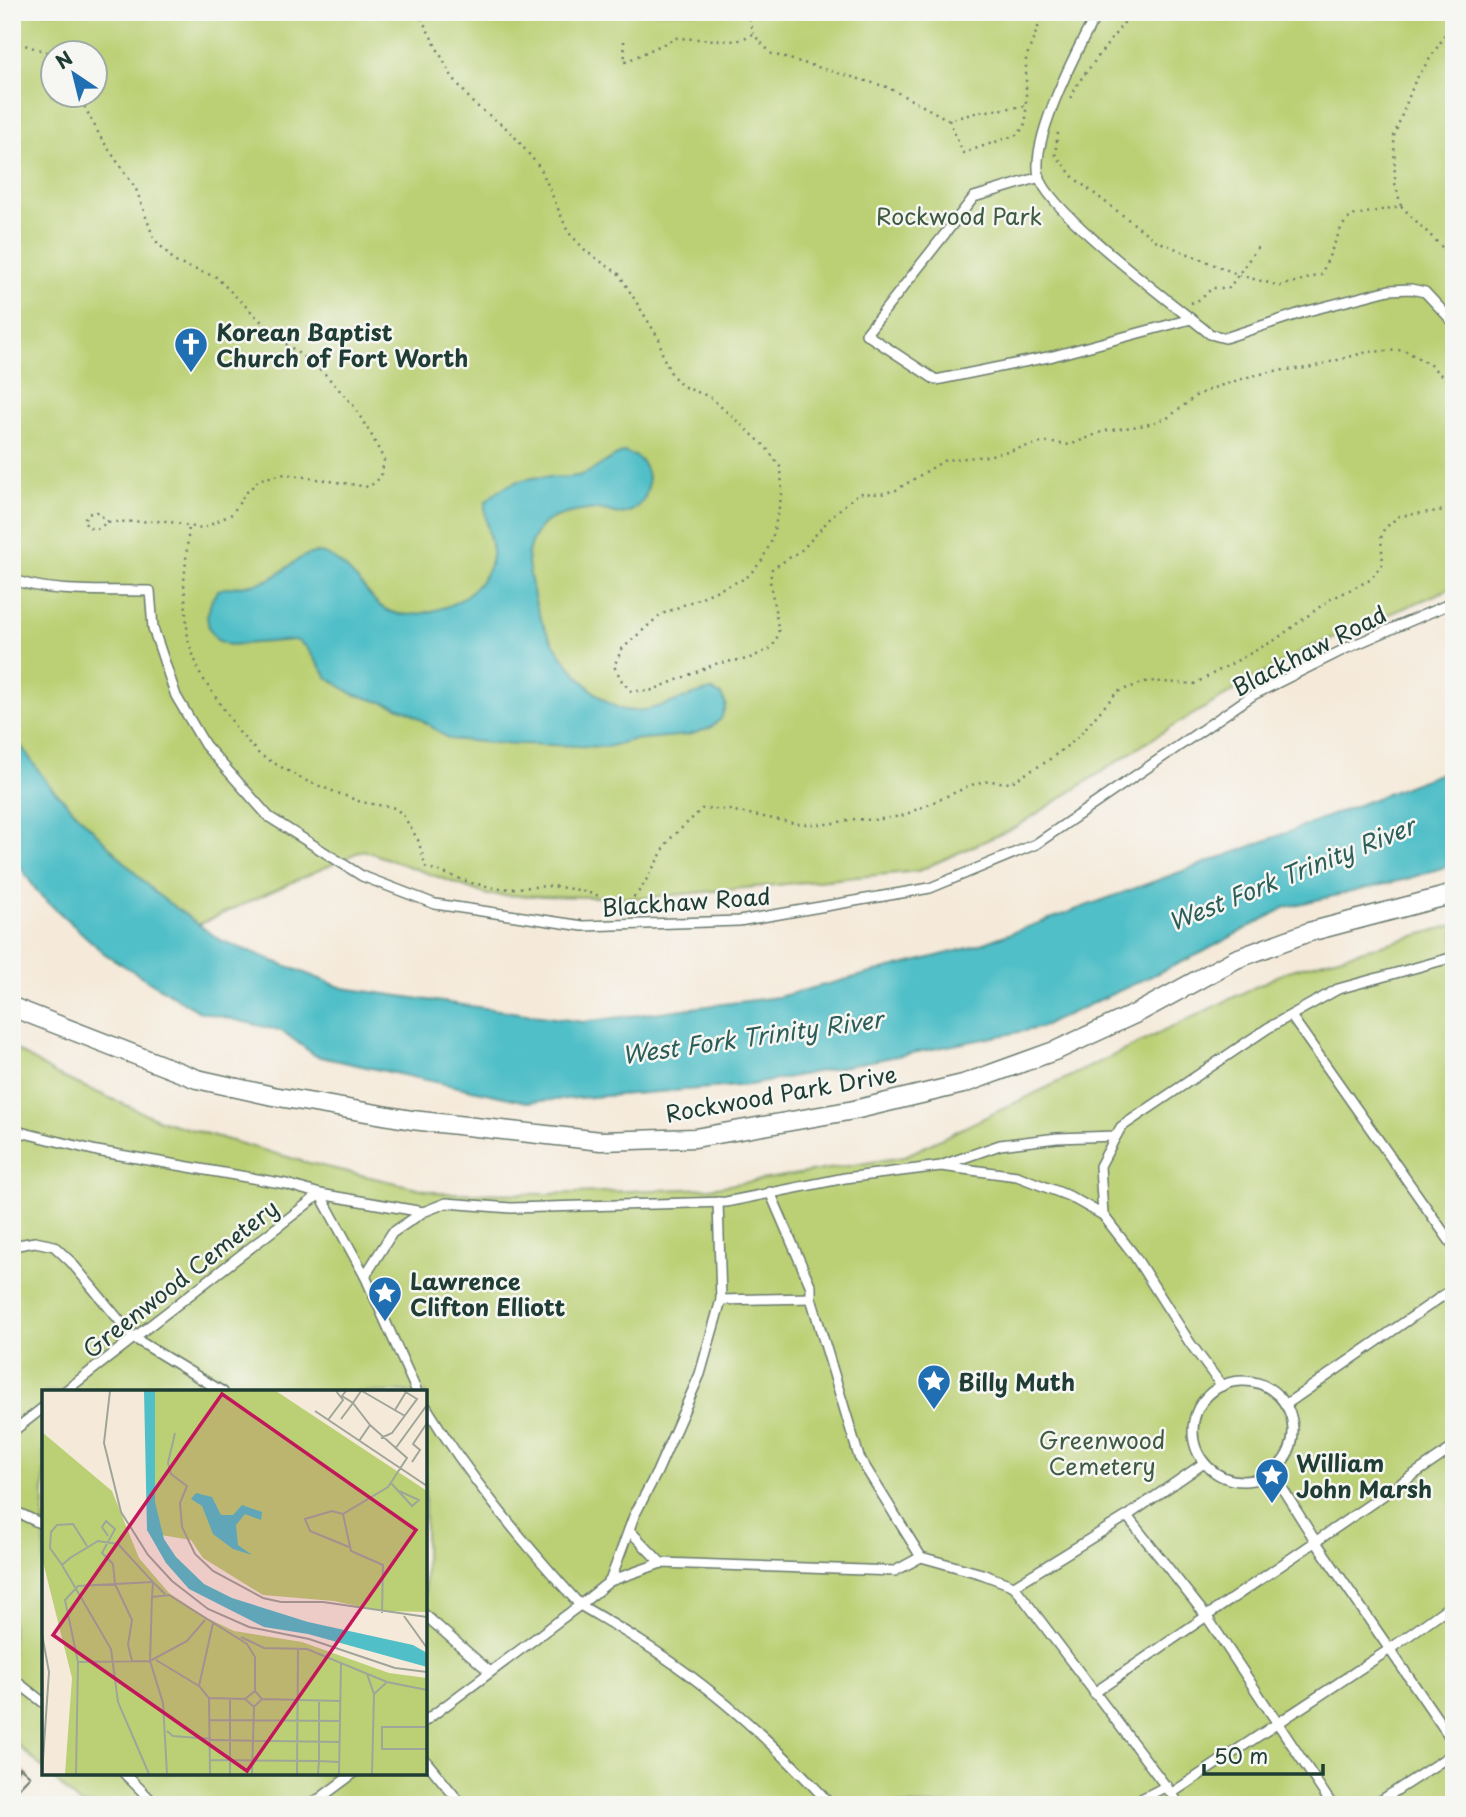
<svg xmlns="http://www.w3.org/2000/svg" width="1466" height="1817" viewBox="0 0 1466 1817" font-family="'Playpen Sans',sans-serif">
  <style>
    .green { fill: #bbd074; stroke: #6d8654; stroke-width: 2; fill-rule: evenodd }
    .water { fill: #51bfc8; stroke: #387e7e; stroke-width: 2 }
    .building { fill: #c8a280 }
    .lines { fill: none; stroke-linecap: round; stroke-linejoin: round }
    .lane-casing { stroke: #6a7a6e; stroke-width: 12 }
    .street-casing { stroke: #6a7a6e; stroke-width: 21 }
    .path { stroke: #6a7a6e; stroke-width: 2.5; stroke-dasharray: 2 5; stroke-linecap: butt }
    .lane { stroke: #fff; stroke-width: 9 }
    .street { stroke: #fff; stroke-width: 18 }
    .labels { text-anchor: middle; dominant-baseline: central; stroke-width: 5; stroke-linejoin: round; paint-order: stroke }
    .park-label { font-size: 23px; fill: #3e5a41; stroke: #f6f6f2 }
    .poi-label { font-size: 23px; font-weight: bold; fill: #1f3d34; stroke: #f6f6f2; text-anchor: start }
    .street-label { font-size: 23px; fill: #1f3d34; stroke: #f6f6f2 }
    .water-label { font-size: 24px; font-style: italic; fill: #2c5e59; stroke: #f6f6f2 }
    .inset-road { fill: none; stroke: #9fa598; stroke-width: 2 }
    .view { fill: #c2185b; fill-opacity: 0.15; stroke: #c2185b; stroke-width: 3.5 }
    .inset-edge { fill: none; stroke: #1f3d34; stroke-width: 3.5 }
  </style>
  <rect width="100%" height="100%" fill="#f6f6f2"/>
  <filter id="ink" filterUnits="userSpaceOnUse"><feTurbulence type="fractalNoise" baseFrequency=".0143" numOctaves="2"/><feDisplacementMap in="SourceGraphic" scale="14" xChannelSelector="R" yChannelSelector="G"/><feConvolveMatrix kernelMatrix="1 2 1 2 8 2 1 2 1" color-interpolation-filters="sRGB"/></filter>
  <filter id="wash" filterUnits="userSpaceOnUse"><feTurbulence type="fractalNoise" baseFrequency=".00686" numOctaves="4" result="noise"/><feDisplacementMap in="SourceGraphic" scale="28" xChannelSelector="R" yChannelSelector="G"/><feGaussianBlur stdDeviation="1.57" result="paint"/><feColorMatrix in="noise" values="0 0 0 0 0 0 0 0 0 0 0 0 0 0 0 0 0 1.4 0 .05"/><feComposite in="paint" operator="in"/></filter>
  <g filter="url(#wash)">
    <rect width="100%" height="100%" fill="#f5eada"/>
    <g class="green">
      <path d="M12,12H1454V587L1304,650L1163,732L1016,827L918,871L643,898L488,895L363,850L191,928L90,854L12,744ZM52,52H94V94H52Z"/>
      <path d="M1454,925V1805H81L48,1773H425V1392H44V1769L12,1740V1047L55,1074L162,1121L305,1162L439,1193L548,1194L710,1188L903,1157L1288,971Z"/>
    </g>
    <g class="water">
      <path d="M625,452C629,454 636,456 639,459C655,474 649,505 629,512C620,516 612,512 603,510C589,508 558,514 546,522C539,527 531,540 529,549C526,557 529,571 531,580C533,590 534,601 538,611C548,643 587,694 618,708C643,719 685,695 711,690L721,695L726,704L721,719L710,728L689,735L632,740L607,747L492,743L449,739L410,712L392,705L353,694L328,678L306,647L296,640L229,645L217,640L209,628L207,617L212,599L218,590C235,585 255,586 270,579C285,572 300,553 317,553C326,553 334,559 341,564C355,575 365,590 377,603C396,622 426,614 448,606C467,599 494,574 492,551C490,534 484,520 485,503C500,486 519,478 543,477C556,477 568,479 581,475C598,470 608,457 625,452Z"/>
      <path d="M12,733L48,784L154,892L220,940L343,988L583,1022L778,997L972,947L1244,849L1454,768V864L1407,879L1286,907L1201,953L1039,1028L750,1085L527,1102L316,1056L282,1031L198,1011L105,954L39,894L12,855Z"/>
    </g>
    <g id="blocks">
      <path class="building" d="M20,1767L30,1776L12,1795V1776Z"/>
    </g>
  </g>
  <g filter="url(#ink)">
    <use href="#blocks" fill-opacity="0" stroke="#6a7a6e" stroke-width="2"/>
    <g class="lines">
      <g class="lane-casing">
        <g id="lane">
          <path d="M1098,12C1079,45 1030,139 1039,176C1049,213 1175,305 1210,334L1225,338L1304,312L1389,290L1411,289L1425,292L1454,323"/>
          <path d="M1040,177L974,197L866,334L936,380L1053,356L1191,319"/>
          <path d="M12,579C48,594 110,590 150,591L153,628L176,696L205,745L269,817L362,876L435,904L583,926L739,921L930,888L1036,844L1253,695L1347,648L1454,602"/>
          <path d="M1291,1016L1454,1247"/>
          <path d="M12,1130L97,1151L286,1184L320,1194L365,1276L392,1233L423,1212L446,1203L511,1208L726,1202L845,1178L941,1166L1017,1176L1069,1196L1103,1215L1134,1255L1190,1343L1222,1386"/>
          <path d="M943,1165L1000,1145L1057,1138L1116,1136L1121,1127L1268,1028L1338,989L1454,957"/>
          <path d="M770,1192L811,1287V1298L859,1457L921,1557L982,1574L1014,1586L1180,1805"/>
          <path d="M1103,1215L1100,1166L1116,1136"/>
          <path d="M12,1246L35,1242L54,1246L71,1262L134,1338L223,1392"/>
          <path d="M365,1276L417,1392"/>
          <path d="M721,1300L811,1298"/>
          <circle cx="1243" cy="1431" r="50"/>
          <path d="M64,1392L320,1194L423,1212"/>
          <path d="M425,1405C469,1478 523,1542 580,1605L610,1581L634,1516L657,1472L700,1374L721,1300L718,1202"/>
          <path d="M1285,1405L1454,1288"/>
          <path d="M12,1432L44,1407"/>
          <path d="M1272,1472L1316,1542L1454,1743"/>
          <path d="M12,1510L44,1525"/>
          <path d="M1127,1516L1207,1617L1332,1805"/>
          <path d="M629,1530L661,1563"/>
          <path d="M610,1581L661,1563L895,1571L921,1557"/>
          <path d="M1014,1586L1127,1516L1204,1463"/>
          <path d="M425,1615L490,1672"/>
          <path d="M12,1678L44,1703"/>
          <path d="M1094,1693L1454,1447"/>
          <path d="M425,1721L580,1605C600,1617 620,1628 640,1641C711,1686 774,1743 831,1805"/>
          <path d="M425,1760L462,1805"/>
          <path d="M124,1773L156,1805"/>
          <path d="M1172,1793L1390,1649L1454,1603"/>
          <path d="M311,1805L354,1773"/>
          <path d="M1129,1805L1167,1786"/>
          <path d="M1374,1805L1454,1753"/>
        </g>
      </g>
      <g class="street-casing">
        <path id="street" d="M12,1007L197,1079L273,1096L412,1120L601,1141L695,1138L854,1110L963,1084L1057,1050L1139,1012L1236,959L1309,932L1454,894"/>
      </g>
      <g class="path">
        <path d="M418,12L451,75L473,103L510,131L541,169L568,232L587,252L619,274L659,339L663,357L672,375L682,386L710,397L765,446L781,468L782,493L772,540L761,562L746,578L660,615L622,649L614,666L622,681L631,691H650L718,663L748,659L772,648L779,633L770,581L772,569L803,549L834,514L859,493L881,494L896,490L945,460L987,456L1045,442L1070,445L1104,431L1146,425L1169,417L1197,395L1216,387L1248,377L1274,371L1308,368L1367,352L1404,350L1429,364L1454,387"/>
        <path d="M749,12L753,33"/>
        <path d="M12,41L50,53L52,56"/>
        <path d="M624,41L625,62L676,38L737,41L753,34L772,54L887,87L949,120L979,112L1026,106V58L1044,12"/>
        <path d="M78,94L101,138L136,189L154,239L177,263L216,277L275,335L325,374L353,405L372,436L384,460L381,477L369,487L285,474L260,479L245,494L232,514L202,529L189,526"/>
        <path d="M1071,98L1078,83L1132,12"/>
        <path d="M949,120L963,153L1019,134L1026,122V108"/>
        <path d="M1058,133L1055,154L1074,178L1155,240L1239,275L1280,286L1321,275L1342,226L1351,216L1401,206L1395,183L1394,136L1415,81L1442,40L1454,16"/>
        <path d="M1401,206L1454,259"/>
        <path d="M1191,303L1201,299L1212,288H1229L1260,244"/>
        <path d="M108,522L97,512L87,514L84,520L87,527L97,529L108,522L166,521L189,526L184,582L188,640L200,674L239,732L260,755L304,780L361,802L395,808L403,815L418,840L426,867L472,883L501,889L551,886L579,890L627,904L641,889L669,840L703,808L729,810L799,824H828L855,819L873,820L902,816L974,784L990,781L1010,783L1046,762L1075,740L1117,692L1148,681L1194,684L1275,640L1329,600L1370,580L1383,563L1381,538L1384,529L1399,516L1446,510L1454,503"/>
      </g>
      <use href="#lane" class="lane"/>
      <use href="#street" class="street"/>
    </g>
  </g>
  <defs>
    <g id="church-pin" transform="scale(1.75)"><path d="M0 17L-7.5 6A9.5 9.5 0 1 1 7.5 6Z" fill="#1f6fb2" stroke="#f6f6f2"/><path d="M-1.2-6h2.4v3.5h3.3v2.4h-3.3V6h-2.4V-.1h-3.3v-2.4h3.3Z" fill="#fff"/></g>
    <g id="sight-pin" transform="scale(1.75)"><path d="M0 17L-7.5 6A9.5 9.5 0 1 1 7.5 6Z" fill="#1f6fb2" stroke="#f6f6f2"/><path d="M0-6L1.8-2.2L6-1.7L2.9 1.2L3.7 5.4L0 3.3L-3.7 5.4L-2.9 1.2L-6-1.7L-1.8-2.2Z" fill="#fff"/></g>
  </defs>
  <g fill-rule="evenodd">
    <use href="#church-pin" x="191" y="344"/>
    <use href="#sight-pin" x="385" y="1293"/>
    <use href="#sight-pin" x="934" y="1381"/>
    <use href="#sight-pin" x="1272" y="1475"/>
  </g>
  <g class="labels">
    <g class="park-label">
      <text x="959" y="215">Rockwood Park</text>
      <text x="1102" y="1439">Greenwood<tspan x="1102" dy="26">Cemetery</tspan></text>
    </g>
    <g class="poi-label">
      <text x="216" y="331">Korean Baptist<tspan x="216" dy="26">Church of Fort Worth</tspan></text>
      <text x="410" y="1280">Lawrence<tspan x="410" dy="26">Clifton Elliott</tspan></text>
      <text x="958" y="1381">Billy Muth</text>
      <text x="1296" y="1462">William<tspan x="1296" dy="26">John Marsh</tspan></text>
    </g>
    <g class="street-label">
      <text transform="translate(1309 650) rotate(-27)">Blackhaw Road</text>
      <text transform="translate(686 901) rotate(-4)">Blackhaw Road</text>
      <text transform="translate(781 1093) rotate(-10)">Rockwood Park Drive</text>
      <text transform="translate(180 1278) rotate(-38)">Greenwood Cemetery</text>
    </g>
    <g class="water-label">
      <text transform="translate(1291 873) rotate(-22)">West Fork Trinity River</text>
      <text transform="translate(752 1036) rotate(-8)">West Fork Trinity River</text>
    </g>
  </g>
  <g transform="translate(42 1390)">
    <rect width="385" height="385" fill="#f5eada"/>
    <path d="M113,1H234L385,101V222L338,221L292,211L221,205L161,168L149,150L119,145L112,126ZM0,42L70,101L97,168L127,203L163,227L192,241L260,252L347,283L385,288V384H23L30,288L0,168Z" fill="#bbd074"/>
    <path d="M102,1H113V112L122,149L134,167L162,194L190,208L266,232L371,255L385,263V277L266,244L222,237L147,199L124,173L105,140ZM154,103L170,107L179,125H191L200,115L220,122L219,130L203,124L194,135L196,155L210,165L191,159L171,144L160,116L149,109Z" fill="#51bfc8"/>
    <path class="inset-road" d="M68,1L62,53L79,122L106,165L130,191L166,219L207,237L267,249L353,278L385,282M319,1L311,13L328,35M320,1L363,26M353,20L364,2M273,21L385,96M299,29L311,13L300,6L304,1M286,30L301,10L294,1M133,43L126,73L129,84L145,96L138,113L140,137L153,164L171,181L221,208L239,212H281L385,227M339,48L350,43L375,9L362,1M317,51L328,35L365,68L346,97L301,124L309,161L341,175L340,223M353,59L385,15M370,72L378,60L371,54L385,33M349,93L370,116L377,110L357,101M301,124L290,121L263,129L268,141L307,157M66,146L60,137L64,131L73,139L60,163L71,174L73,194L90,230L86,255L90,271M20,175L8,158L9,142L15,135L31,134L45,156M110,207L108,271L145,251L163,230M362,226L385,258M0,244L7,282L0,384M199,247L222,258L265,259L345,292L385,300M114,270L157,296M36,272L108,271L121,313L125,384M325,284L332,304L345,292M167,308L203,309L212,317L220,309L213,301L203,309M220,309L298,311M168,330L298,331M385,337H340V359H385M125,341L131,346L169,349M169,350L298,352M168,370L277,371V310M34,384L36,272L23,210L36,196L111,192L123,204M107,384L76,312L69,259L20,175L28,168L56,151L76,154L111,192L110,207L127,205L205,254L213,267V301M168,384L167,308L157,296L171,233M188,384V309M210,384L212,317M255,384L256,258M276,384L277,371L297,372M297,384L299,273M330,384L332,304"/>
    <path class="view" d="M180,4L374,140L205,381L11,245Z"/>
    <rect width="385" height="385" class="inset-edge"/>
  </g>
  <rect width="1466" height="1817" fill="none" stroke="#f6f6f2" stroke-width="42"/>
  <g transform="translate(74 74) rotate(325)"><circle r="33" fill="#f6f6f2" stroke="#a0aca6" stroke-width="2"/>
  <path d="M0-5L12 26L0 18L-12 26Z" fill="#1f6fb2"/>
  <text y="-10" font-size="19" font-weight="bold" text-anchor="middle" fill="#1f3d34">N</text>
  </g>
  <path d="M1204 1764v10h119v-10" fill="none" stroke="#1f3d34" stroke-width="3.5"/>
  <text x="1214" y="1764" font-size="21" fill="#1f3d34" stroke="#f6f6f2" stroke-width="5" paint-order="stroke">50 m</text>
</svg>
